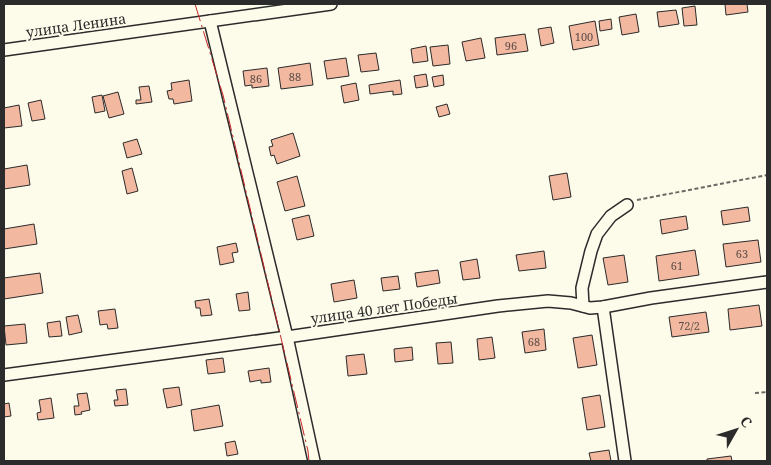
<svg xmlns="http://www.w3.org/2000/svg" width="771" height="465" viewBox="0 0 771 465" font-family="'Noto Serif',serif">
  <style>
    .building { fill: #f2b8a0; stroke: #2b2b2b }
    .lines { fill: none; stroke-linecap: round; stroke-linejoin: round }
    .minor-casing { stroke: #2b2b2b; stroke-width: 14 }
    .path { stroke: #6a6964; stroke-width: 2; stroke-dasharray: 4 2.5; stroke-linecap: butt }
    .minor { stroke: #fdfbea; stroke-width: 11 }
    .power { stroke: #c62828; stroke-width: 1; stroke-dasharray: 18 4 2.5 4; stroke-linecap: butt }
    .labels { text-anchor: middle; dominant-baseline: central; stroke-width: 4; stroke-linejoin: round; paint-order: stroke }
    .number-label { font-size: 11px; fill: #5d4e48 }
    .street-label { font-size: 14px; fill: #2b2b2b; stroke: #fdfbea }
  </style>
  <rect width="100%" height="100%" fill="#fdfbea"/>
  <g class="building">
    <path d="M725,4H747L748,12L726,15Z"/>
    <path d="M695,6L697,25L684,26L682,8Z"/>
    <path d="M676,10L679,24L659,27L657,12Z"/>
    <path d="M636,14L639,32L622,35L619,17Z"/>
    <path d="M611,19L612,29L600,31L599,21Z"/>
    <path d="M595,21L599,45L573,50L569,26Z"/>
    <path d="M551,27L554,43L541,46L538,29Z"/>
    <path d="M525,34L528,51L497,55L495,38Z"/>
    <path d="M481,38L485,58L466,61L462,42Z"/>
    <path d="M448,45L450,64L433,66L430,47Z"/>
    <path d="M426,46L428,61L413,63L411,49Z"/>
    <path d="M376,53L379,70L361,72L358,55Z"/>
    <path d="M346,58L349,76L327,79L324,61Z"/>
    <path d="M310,63L313,85L281,89L278,68Z"/>
    <path d="M267,68L269,86L252,88V85L245,86L243,71Z"/>
    <path d="M426,74L428,86L416,88L414,76Z"/>
    <path d="M443,75L444,85L434,87L432,77Z"/>
    <path d="M189,80L192,101L174,104L173,99H169L167,91L172,90L171,83Z"/>
    <path d="M400,80L402,94L393,95V91L370,94L369,85Z"/>
    <path d="M356,83L359,100L344,103L341,86Z"/>
    <path d="M149,86L152,102L136,104V100H141L139,87Z"/>
    <path d="M118,92L124,114L109,118L103,96Z"/>
    <path d="M102,95L105,111L95,113L92,97Z"/>
    <path d="M41,100L45,119L32,121L28,103Z"/>
    <path d="M447,104L450,114L439,117L436,107Z"/>
    <path d="M19,105L22,126L4,128V108Z"/>
    <path d="M293,133L300,156L277,164L274,155L271,156L269,147L273,146L271,140Z"/>
    <path d="M137,139L142,154L127,158L123,143Z"/>
    <path d="M27,165L30,185L4,189V169Z"/>
    <path d="M132,168L138,191L127,194L122,171Z"/>
    <path d="M567,173L571,197L553,200L549,176Z"/>
    <path d="M297,176L305,206L285,211L277,182Z"/>
    <path d="M748,207L750,221L723,225L721,211Z"/>
    <path d="M309,215L314,236L297,240L292,219Z"/>
    <path d="M686,216L688,229L662,234L660,220Z"/>
    <path d="M34,224L37,244L4,249V229Z"/>
    <path d="M758,240L761,262L726,267L723,244Z"/>
    <path d="M236,243L238,252L232,253L234,262L220,265L217,247Z"/>
    <path d="M695,250L699,275L659,281L656,256Z"/>
    <path d="M544,251L546,268L519,271L516,255Z"/>
    <path d="M624,255L628,282L608,285L603,258Z"/>
    <path d="M477,259L480,278L463,280L460,262Z"/>
    <path d="M438,270L440,283L417,287L415,273Z"/>
    <path d="M40,273L43,293L4,299V278Z"/>
    <path d="M398,276L400,289L383,291L381,278Z"/>
    <path d="M354,280L357,298L334,302L331,284Z"/>
    <path d="M248,292L250,310L239,311L236,294Z"/>
    <path d="M209,299L212,315L201,316L200,308H196L195,301Z"/>
    <path d="M759,305L762,326L730,330L728,309Z"/>
    <path d="M115,309L118,328L108,329L107,324L100,325L98,311Z"/>
    <path d="M706,312L709,332L672,337L669,317Z"/>
    <path d="M78,315L82,332L69,335L66,317Z"/>
    <path d="M60,321L62,336L49,337L47,323Z"/>
    <path d="M25,324L27,343L6,345L4,326Z"/>
    <path d="M544,329L546,350L525,353L522,332Z"/>
    <path d="M592,335L597,365L578,368L573,338Z"/>
    <path d="M492,337L495,358L479,360L477,339Z"/>
    <path d="M451,342L453,363L438,364L436,343Z"/>
    <path d="M412,347L413,360L395,362L394,349Z"/>
    <path d="M364,354L367,374L348,376L346,356Z"/>
    <path d="M223,358L225,372L208,374L206,360Z"/>
    <path d="M269,368L271,382L261,383V380L250,382L248,371Z"/>
    <path d="M179,387L182,405L167,408L163,389Z"/>
    <path d="M126,389L128,405L115,406L114,400H118L116,390Z"/>
    <path d="M87,393L90,410L81,412L82,414L75,415L74,406H79L77,394Z"/>
    <path d="M600,395L605,427L587,430L582,398Z"/>
    <path d="M51,398L54,418L38,420L37,413L41,412L39,400Z"/>
    <path d="M9,403L11,416L4,417V404Z"/>
    <path d="M219,405L223,426L194,431L191,410Z"/>
    <path d="M235,441L238,454L227,456L225,443Z"/>
    <path d="M609,450L611,461H591L589,453Z"/>
    <path d="M731,456L732,461H707V459Z"/>
  </g>
  <g class="lines">
    <g class="minor-casing">
      <g id="minor">
        <path d="M210,21L287,337L314,461"/>
        <path d="M4,50L331,4"/>
        <path d="M583,306L582,288L591,251L597,234L611,216L627,205"/>
        <path d="M603,307L625,461"/>
        <path d="M4,375L287,337L498,306L548,301L571,303L590,308L603,307L651,298L767,282"/>
      </g>
    </g>
    <g class="path">
      <path d="M637,200L767,175"/>
      <path d="M755,393L767,392"/>
    </g>
    <use href="#minor" class="minor"/>
    <path class="power" d="M195,4L223,95L308,451L309,461"/>
  </g>
  <g class="labels">
    <g class="number-label">
      <text x="584" y="36">100</text>
      <text x="511" y="45">96</text>
      <text x="295" y="76">88</text>
      <text x="256" y="78">86</text>
      <text x="742" y="253">63</text>
      <text x="677" y="265">61</text>
      <text x="689" y="325">72/2</text>
      <text x="534" y="341">68</text>
    </g>
    <g class="street-label">
      <text transform="translate(76 25) rotate(-8)">улица Ленина</text>
      <text transform="translate(384 308) rotate(-8)">улица 40 лет Победы</text>
    </g>
  </g>
  <rect width="771" height="465" fill="none" stroke="#2b2b2b" stroke-width="10"/>
  <g transform="translate(736 430) rotate(51)" stroke="#fdfbea" stroke-width="4" paint-order="stroke">
  <path d="M0-4L9 19L0 12L-9 19Z" fill="#2b2b2b"/>
  <text y="-8" font-size="14" font-weight="bold" text-anchor="middle" fill="#2b2b2b">С</text>
  </g>
</svg>
